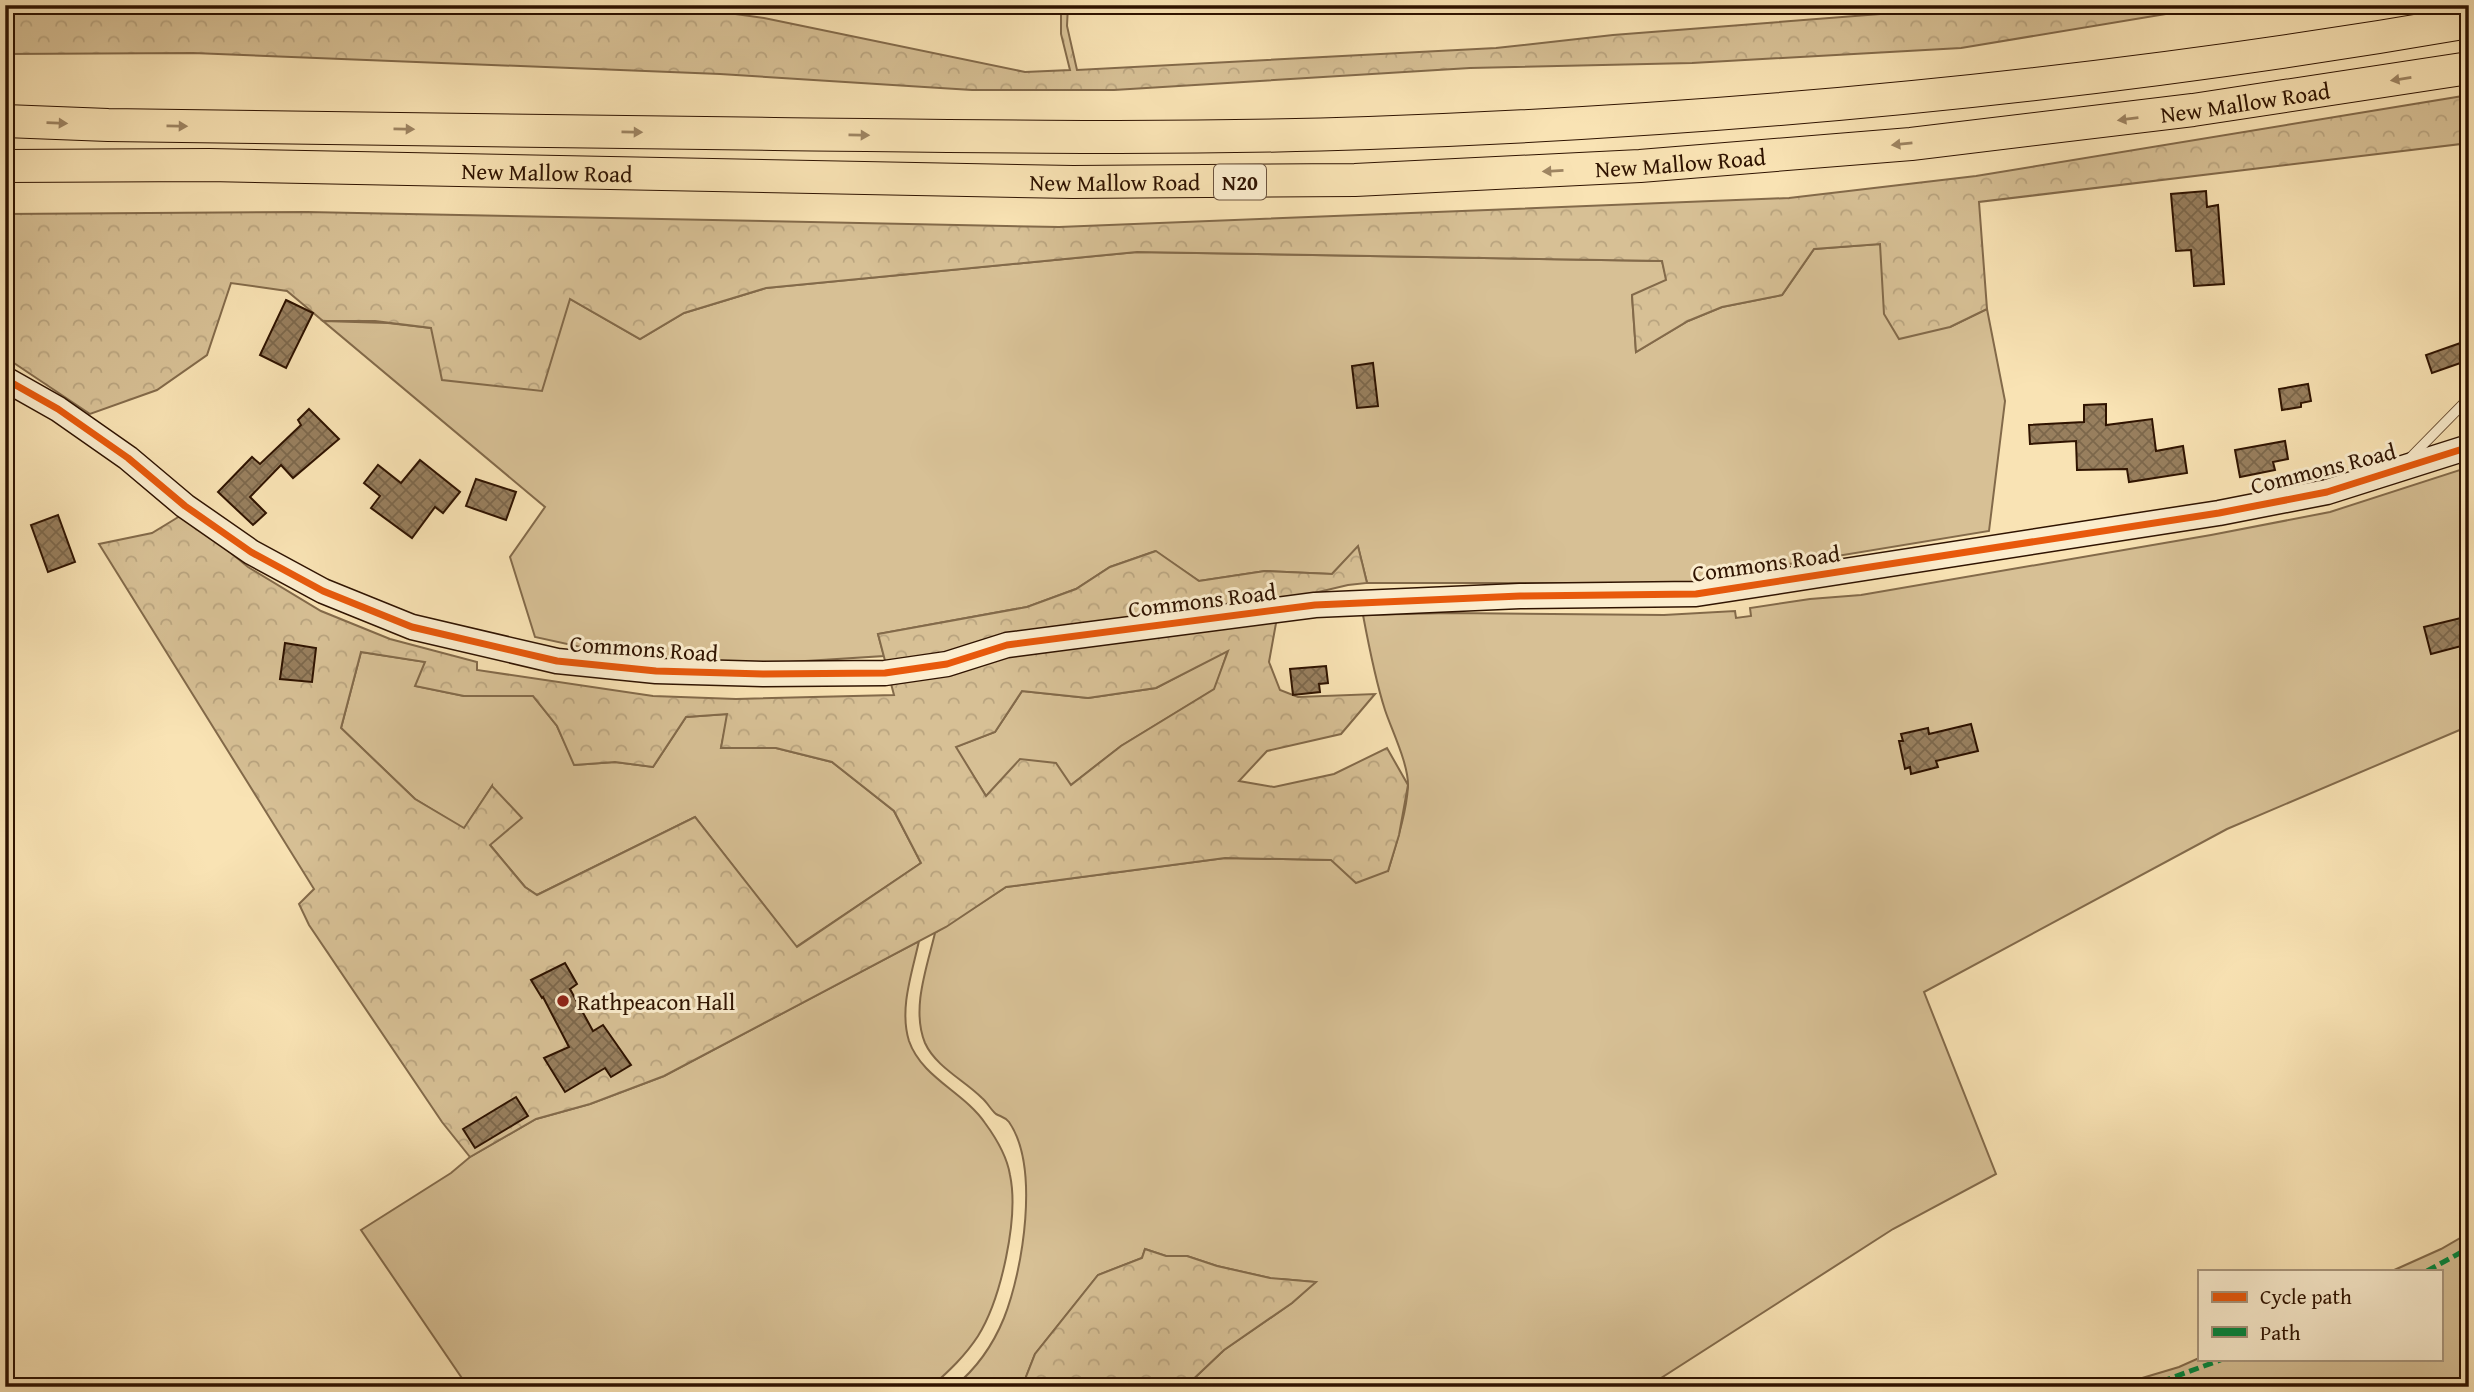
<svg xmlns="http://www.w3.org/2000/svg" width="2474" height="1392" viewBox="0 0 2474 1392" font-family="'Gentium Book Plus',serif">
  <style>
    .grass { fill: #d7c095; stroke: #836a4a; stroke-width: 2 }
    .forest { fill: url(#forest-crowns); stroke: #836a4a; stroke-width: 2; fill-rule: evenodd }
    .building { fill: url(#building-cross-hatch); stroke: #2f1300; stroke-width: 2 }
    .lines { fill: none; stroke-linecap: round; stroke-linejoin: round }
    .lane-casing { stroke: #62472d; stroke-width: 11 }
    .secondary-casing { stroke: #2f1300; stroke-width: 27 }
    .highway-casing { stroke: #2f1300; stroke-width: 34 }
    .lane { stroke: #fbedce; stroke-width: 9 }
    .secondary { stroke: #fbedce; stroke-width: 24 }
    .highway { stroke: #f9e3b4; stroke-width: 32 }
    .quiet { stroke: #00873e; stroke-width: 5; stroke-dasharray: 10 5; stroke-linecap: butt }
    .cycleway-casing { stroke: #fbedce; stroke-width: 11 }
    .cycleway { stroke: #e8590c; stroke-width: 7 }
    .oneway { fill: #9e8563 }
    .poi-dot { fill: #8f2418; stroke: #fbedce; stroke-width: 2.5 }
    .labels { text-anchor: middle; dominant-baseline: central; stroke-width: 6; stroke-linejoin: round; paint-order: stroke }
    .shield { fill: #fbedce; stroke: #6c543e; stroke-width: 2 }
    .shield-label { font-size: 21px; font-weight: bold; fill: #2f1300 }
    .street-label { font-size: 23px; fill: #2f1300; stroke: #fbedce }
    .poi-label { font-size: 23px; fill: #2f1300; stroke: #fbedce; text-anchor: start }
  </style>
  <defs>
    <pattern id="forest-crowns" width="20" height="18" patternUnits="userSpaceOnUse" patternTransform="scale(1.75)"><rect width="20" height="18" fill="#d7c095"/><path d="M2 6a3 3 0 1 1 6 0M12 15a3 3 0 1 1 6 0" fill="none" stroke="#b9a47f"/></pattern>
    <pattern id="building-cross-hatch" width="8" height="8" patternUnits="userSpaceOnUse" patternTransform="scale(1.75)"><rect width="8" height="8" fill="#987f5e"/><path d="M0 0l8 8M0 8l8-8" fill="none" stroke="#7c674b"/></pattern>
  </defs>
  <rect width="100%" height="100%" fill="#f9e3b4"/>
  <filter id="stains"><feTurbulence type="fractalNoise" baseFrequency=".00286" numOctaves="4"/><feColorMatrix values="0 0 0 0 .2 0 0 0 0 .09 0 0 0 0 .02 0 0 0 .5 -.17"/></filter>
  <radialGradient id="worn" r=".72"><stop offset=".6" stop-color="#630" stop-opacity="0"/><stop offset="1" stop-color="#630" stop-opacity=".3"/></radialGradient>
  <g class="grass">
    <path d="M1880,244L1950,327L1987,309L2005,401L1989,531L1771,567L1713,581L1677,583H1367L1358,547L1332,574L1265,571L1199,581L1155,551L1110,567L1076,589L1027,607L878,634L884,656L742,665L622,656L535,637L510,557L545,507L323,321L388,323L431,328L570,299L640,339L684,313L766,288L1137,252L1662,261L1667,280L1632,296L1636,352L1688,321L1722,307L1782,295L1814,249Z"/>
    <path d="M2469,467V726L2227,829L1924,992L1996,1174L1893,1229L1647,1387H1185L1224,1350L1292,1303L1315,1282L1270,1278L1217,1266L1187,1256H1166L1145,1249L1142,1258L1098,1275L1035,1354L1022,1387H954C976,1369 993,1345 1004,1318C1023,1270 1040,1167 1009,1122C1005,1117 1002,1117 996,1114C991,1110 987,1102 982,1098C964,1080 936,1067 925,1043C911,1009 927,967 935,933L1006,887L1225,858L1331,860L1388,871C1396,844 1406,815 1408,787C1409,765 1392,731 1385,710C1375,679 1369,647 1363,615L1449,613L1664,615L1735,611L1736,618L1751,616L1750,608L1810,599L1861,595L2211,535L2330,512Z"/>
    <path d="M1228,650L1215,689L1121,746L1071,785L986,796L955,747L995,732L1022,691L1088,698L1156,688Z"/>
    <path d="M361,652L426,662L416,686L464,696H533L557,726L575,765L615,762L653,767L686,717L728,714L721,748H776L832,762L894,811L921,863L796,947L695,817L537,895L525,887L490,845L492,786L464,829L415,799L341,728Z"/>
    <path d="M919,941C912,973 899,1009 909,1041C922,1078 964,1092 985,1123C996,1138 1007,1156 1010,1175C1019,1218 1001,1299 978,1336C965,1356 949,1371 931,1387H468L361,1230L451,1173L470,1157L536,1119L590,1104L664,1076Z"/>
    <path d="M2469,1233V1387H2112L2179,1367L2199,1358L2441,1359V1271H2392L2441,1249Z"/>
  </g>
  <g class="forest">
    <path d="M5,5H671L764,18L1025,72L1070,70L1061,34V5H1068L1067,26L1077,70L1496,48L1613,35L1996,5H2220L1961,48L1692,63L1470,68L1114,90H972L720,74L193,53L5,54Z"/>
    <path d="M2469,95V143L1979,202L1987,309L1950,327L1899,339L1884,314L1880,244L1814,249L1782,295L1722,307L1688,321L1636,352L1632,295L1666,280L1662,261L1137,252L766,288L684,313L640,339L570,299L542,391L442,380L431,328L375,321H323L287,291L231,283L207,355L157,390L90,414L5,357V214L307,212L1059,227L1789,198L1976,176Z"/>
    <path d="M180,516L191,520L248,567L321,611L390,639L477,662V670L653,696L736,699L894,695L878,634L1027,607L1076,589L1110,567L1156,551L1199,581L1265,571L1332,574L1358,546L1367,583L1348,585L1280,601L1269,662L1280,690L1298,697L1375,694L1341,734L1267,751L1239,781L1274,787L1334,774L1387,748L1408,785L1399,835L1388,871L1356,883L1331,860L1225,858L1006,887L946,927L664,1076L590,1104L536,1119L470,1157L442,1122L309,925L299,904L314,889L99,544L152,533ZM1228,651L1214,689L1121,746L1071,785L1056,763L1020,759L986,796L956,747L995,732L1022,691L1088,698L1156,688ZM361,652L425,662L415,686L464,696H533L557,726L574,765L615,762L653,767L686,717L727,714L721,748H776L832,762L894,811L921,863L797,947L695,817L537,895L525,887L490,845L522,818L492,786L464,828L415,799L341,728Z"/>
    <path d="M1145,1249L1166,1256H1187L1217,1266L1270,1278L1316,1282L1292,1303L1224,1350L1185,1387H1022L1035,1354L1098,1275L1142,1258Z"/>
  </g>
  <g class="building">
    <path d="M2206,191L2207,207L2218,205L2224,284L2194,286L2191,250L2176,251L2171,194Z"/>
    <path d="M286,300L313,313L286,368L260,355Z"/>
    <path d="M2469,340V360L2432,373L2426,355Z"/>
    <path d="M1373,363L1378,406L1357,408L1352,366Z"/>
    <path d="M2308,384L2311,401L2301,403V407L2282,410L2279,389Z"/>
    <path d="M2106,404V425L2152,419L2156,451L2183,446L2187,473L2129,482L2127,469L2077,470L2076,441L2030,444L2029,425L2084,422V405Z"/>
    <path d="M309,409L339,439L293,478L281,465L250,497L266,513L253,525L218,492L252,457L260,464L301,425L298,420Z"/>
    <path d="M2285,441L2288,459L2273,462L2275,470L2240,477L2235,450Z"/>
    <path d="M420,460L460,492L443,513L435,507L412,538L371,508L380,496L364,483L378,465L401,483Z"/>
    <path d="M476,479L516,492L506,520L466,506Z"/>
    <path d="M58,515L75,562L48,572L31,525Z"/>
    <path d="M2469,616V644L2431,654L2424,627Z"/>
    <path d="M285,643L316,648L312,682L280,679Z"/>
    <path d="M1326,666L1328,683L1319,684L1320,692L1293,695L1290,669Z"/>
    <path d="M1971,724L1978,751L1936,761L1938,767L1911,774L1910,767L1905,769L1899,741H1903L1901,734L1928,728L1929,734Z"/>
    <path d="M565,963L577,984L570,989L593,1031L603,1025L631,1065L611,1077L605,1068L565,1092L544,1058L569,1047L543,997L542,998L531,980Z"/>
    <path d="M516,1097L528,1116L475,1148L463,1129Z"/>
  </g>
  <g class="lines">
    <g class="lane-casing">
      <path id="lane" d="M2411,457L2469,398"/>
    </g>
    <g class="secondary-casing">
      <path id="secondary" d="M5,379L58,409L128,458L185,506L251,552L323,591L412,627L557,661L656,671L763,674L885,673L947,664L1007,645L1315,605L1520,596L1696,594L2219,513L2327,492L2469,447"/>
    </g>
    <g class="highway-casing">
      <g id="highway">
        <path d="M5,121L108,125C330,128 552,131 774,134C973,136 1171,140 1369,133C1738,120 2105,85 2469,22"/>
        <path id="s1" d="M5,166L209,165L1073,182L1355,180L1640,166L1911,144L2193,110L2469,68"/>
      </g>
    </g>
    <use href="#lane" class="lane"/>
    <use href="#secondary" class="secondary"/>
    <use href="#highway" class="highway"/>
    <g class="quiet">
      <path d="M2427,1271L2469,1248"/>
      <path d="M2147,1387L2223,1359"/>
    </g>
    <g class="cycleway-casing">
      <path id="cycleway" d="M5,379L58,409L128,458L185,506L251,552L323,591L412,627L557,661L656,671L763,674L885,673L947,664L1007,645L1315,605L1520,596L1696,594L2219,513L2327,492L2469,447"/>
    </g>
    <use href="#cycleway" class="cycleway"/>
  </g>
  <defs><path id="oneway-solid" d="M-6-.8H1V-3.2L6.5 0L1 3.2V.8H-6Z" transform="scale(1.75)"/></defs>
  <g class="oneway">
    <use href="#oneway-solid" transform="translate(2401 79) rotate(171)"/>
    <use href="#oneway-solid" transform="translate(2128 119) rotate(173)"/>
    <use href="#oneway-solid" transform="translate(57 123) rotate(2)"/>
    <use href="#oneway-solid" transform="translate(177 126) rotate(1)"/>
    <use href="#oneway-solid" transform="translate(404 129) rotate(1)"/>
    <use href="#oneway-solid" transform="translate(632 132) rotate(1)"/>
    <use href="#oneway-solid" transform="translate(859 135) rotate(1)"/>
    <use href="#oneway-solid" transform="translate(1902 144) rotate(174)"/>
    <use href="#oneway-solid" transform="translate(1553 171) rotate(177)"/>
  </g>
  <circle class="poi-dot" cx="563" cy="1001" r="7"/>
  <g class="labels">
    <rect class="shield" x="1214" y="164.5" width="52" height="35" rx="5"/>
    <g class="shield-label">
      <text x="1240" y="182">N20</text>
    </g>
    <g class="street-label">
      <text stroke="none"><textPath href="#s1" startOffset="2244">New Mallow Road</textPath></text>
      <text stroke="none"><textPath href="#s1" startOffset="1676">New Mallow Road</textPath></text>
      <text stroke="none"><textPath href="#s1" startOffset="542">New Mallow Road</textPath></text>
      <text stroke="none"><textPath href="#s1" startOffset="1110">New Mallow Road</textPath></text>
      <text transform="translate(2323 468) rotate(-14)">Commons Road</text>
      <text transform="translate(1766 563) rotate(-8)">Commons Road</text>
      <text transform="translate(1202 600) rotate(-7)">Commons Road</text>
      <text transform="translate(644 648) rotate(4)">Commons Road</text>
    </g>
    <g class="poi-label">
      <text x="577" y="1001">Rathpeacon Hall</text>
    </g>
  </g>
  <rect width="2474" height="1392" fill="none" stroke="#f9e3b4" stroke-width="28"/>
  <rect x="7" y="7" width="2460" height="1378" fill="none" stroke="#2f1300" stroke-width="3.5"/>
  <rect x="14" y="14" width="2446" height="1364" fill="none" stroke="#2f1300" stroke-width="2"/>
  <rect x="2198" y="1270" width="245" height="91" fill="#fbedce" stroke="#a9967c" stroke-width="2"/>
  <rect x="2212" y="1292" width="35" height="10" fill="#e8590c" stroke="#a9967c" stroke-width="2"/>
  <text x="2260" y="1304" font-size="21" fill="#2f1300">Cycle path</text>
  <rect x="2212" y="1327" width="35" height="10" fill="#00873e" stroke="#a9967c" stroke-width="2"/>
  <text x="2260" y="1340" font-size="21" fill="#2f1300">Path</text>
  <rect width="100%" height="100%" filter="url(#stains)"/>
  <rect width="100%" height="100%" fill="url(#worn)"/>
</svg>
